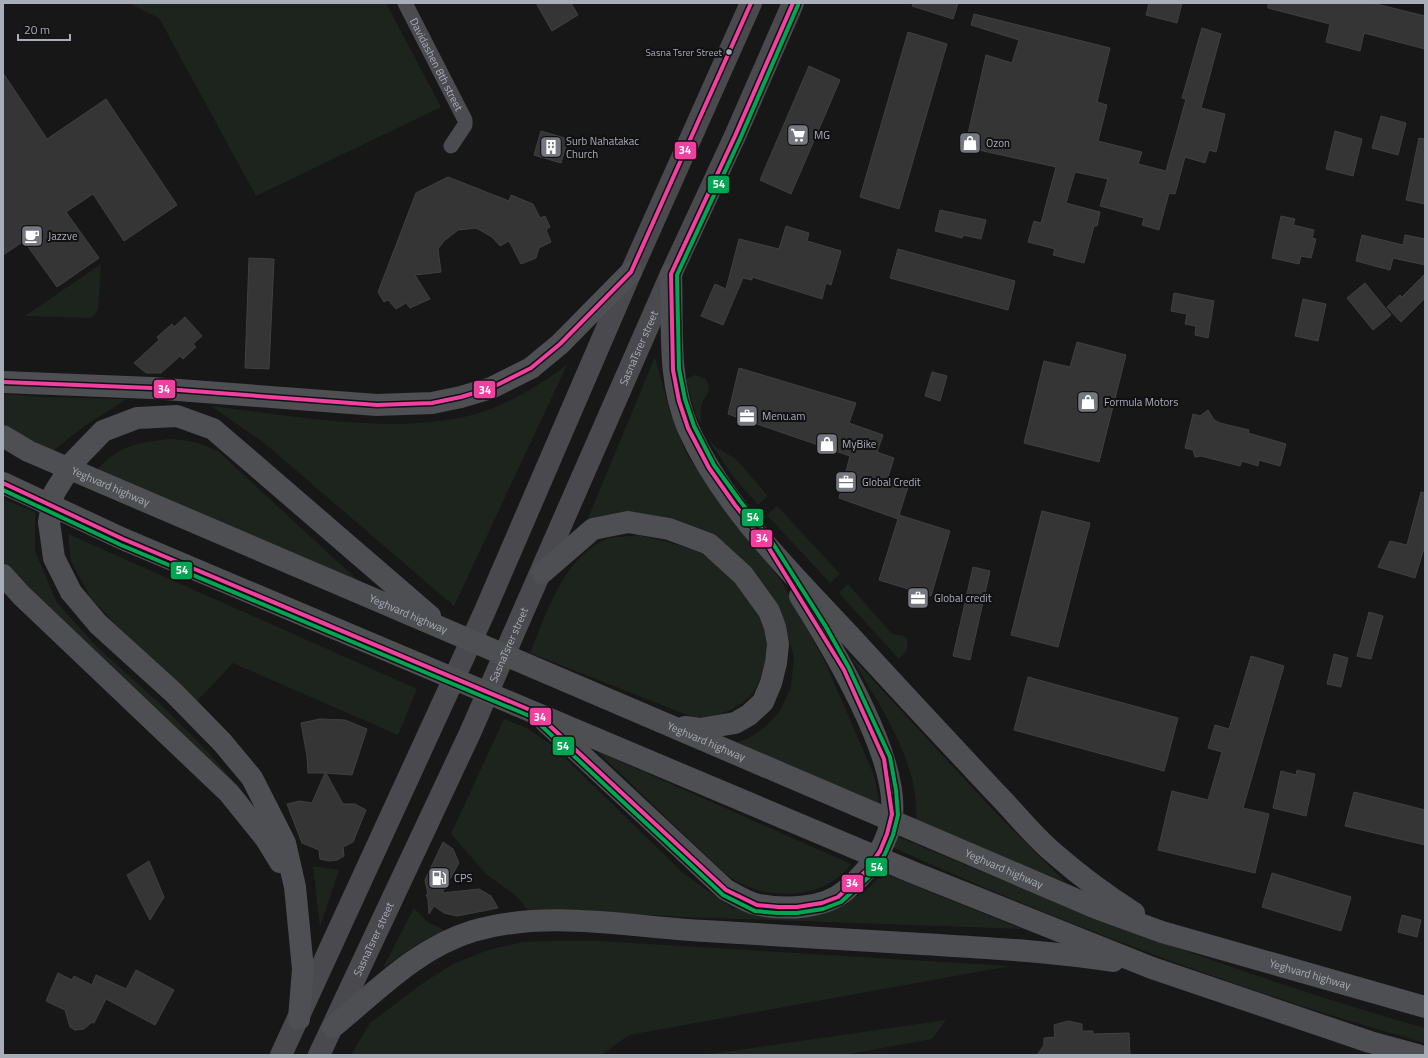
<svg xmlns="http://www.w3.org/2000/svg" width="1428" height="1058" viewBox="0 0 1428 1058" font-family="'Titillium Web',sans-serif">
  <style>
    .green { fill: #1d241e }
    .building { fill: #353536; stroke: #3f4043 }
    .lines { fill: none; stroke-linecap: round; stroke-linejoin: round }
    .minor { stroke: #4b4c50; stroke-width: 15 }
    .secondary { stroke: #4a4a4e; stroke-width: 22 }
    .primary { stroke: #4d4f52; stroke-width: 22 }
    .bus-1-casing { stroke: #111113; stroke-width: 7 }
    .bus-2-casing { stroke: #111113; stroke-width: 7 }
    .bus-1 { stroke: #f240a1; stroke-width: 4 }
    .bus-2 { stroke: #00a651; stroke-width: 4 }
    .bus-dot { fill: #a8adb8; stroke: #111113; stroke-width: 1.5 }
    .labels { text-anchor: middle; dominant-baseline: central; stroke-width: 4; stroke-linejoin: round; paint-order: stroke }
    .bus-label { font-size: 10px; fill: #a8adb8; stroke: #111113; text-anchor: end }
    .street-label { font-size: 11px; fill: #a8adb8; stroke: #111113 }
    .poi-label { font-size: 11px; fill: #a8adb8; stroke: #111113; text-anchor: start }
    .line-badge { stroke: #111113; stroke-width: 1.5 }
    .badge-label { font-size: 11px; text-anchor: middle; font-weight: bold; fill: #fff }
  </style>
  <rect width="100%" height="100%" fill="#171717"/>
  <g class="green">
    <path d="M129,3H386L441,107L256,196L159,18Z"/>
    <path d="M101,264L98,310L91,318L25,316Z"/>
    <path d="M655,357L669,409L686,453L718,498L782,582L825,662L874,775L881,809L734,744L749,738L766,726L780,711L791,687L794,657L780,608L750,569L720,542L586,523Z"/>
    <path d="M567,365L454,606L263,442L211,406C295,416 410,439 491,409C519,398 542,383 567,365Z"/>
    <path d="M695,375L706,379C714,395 703,394 701,408C700,412 701,419 702,424L696,416L686,379Z"/>
    <path d="M3,394L42,397L127,399L86,425L50,453L3,429Z"/>
    <path d="M707,438L717,448L736,459L768,496L758,505L732,475Z"/>
    <path d="M170,439C188,440 202,443 219,452L366,588L96,471C117,446 139,442 170,439Z"/>
    <path d="M3,499L35,512V551L57,603L97,647L159,703L209,753L239,788L26,588L3,562Z"/>
    <path d="M777,506L840,574L830,583L767,515Z"/>
    <path d="M68,534L417,689L398,735L233,663L197,701L120,629L91,598L71,561Z"/>
    <path d="M637,535C667,542 704,548 726,571C740,585 756,605 763,623C770,644 765,678 751,695C741,706 724,714 711,717C705,719 696,717 690,716L530,653C547,613 562,560 604,540C613,536 627,537 637,535Z"/>
    <path d="M848,584L892,634L901,635L907,639C909,649 906,653 899,659L839,593Z"/>
    <path d="M849,654L993,810L1065,882L916,821C920,762 878,702 849,654Z"/>
    <path d="M504,719L527,728L553,746L683,873L732,908L767,916L836,909L864,892L884,873L1022,929L685,917L578,911H529L515,895L486,874L451,834Z"/>
    <path d="M597,751L851,864C825,900 770,901 734,880C728,876 723,871 717,866Z"/>
    <path d="M897,836C1069,910 1244,977 1425,1028V1043C1243,992 1065,925 892,847Z"/>
    <path d="M313,866L339,870L320,927Z"/>
    <path d="M414,908L426,921L444,930L422,941L383,968Z"/>
    <path d="M554,941H599L1010,966L629,1035L601,1055H351L370,1023L423,983L453,964L488,950L523,942Z"/>
    <path d="M946,1020L932,1039L844,1055H704Z"/>
  </g>
  <g class="building">
    <path d="M536,3H571L578,15L552,31Z"/>
    <path d="M913,3H958L953,19L912,6Z"/>
    <path d="M1149,3H1182L1177,23L1146,15Z"/>
    <path d="M1268,3H1372L1425,16V49L1364,33L1360,51L1326,42L1330,24L1268,8Z"/>
    <path d="M974,14L1110,48L1097,102L1107,105L1098,141L1142,152L1138,164L1166,171L1186,99L1182,98L1202,28L1221,34L1201,108L1225,114L1216,152L1209,150L1205,163L1185,157L1175,194L1169,193L1159,230L1142,225L1144,218L1100,206L1108,179L1075,172L1066,203L1100,212L1097,226H1094L1084,263L1053,255L1055,249L1028,242L1034,221L1041,223L1056,167L965,147L986,55L1012,63L1019,40L971,25Z"/>
    <path d="M908,32L947,44L899,209L860,197Z"/>
    <path d="M809,66L840,80L791,194L760,180Z"/>
    <path d="M3,73L47,139L106,99L177,205L124,241L93,194L66,212L99,258L57,287L24,241L3,255Z"/>
    <path d="M1381,116L1406,123L1398,155L1372,148Z"/>
    <path d="M541,131L568,139L561,163L534,155Z"/>
    <path d="M1335,131L1362,139L1353,176L1326,169Z"/>
    <path d="M1419,138L1425,139V204L1406,200Z"/>
    <path d="M448,177L509,201L511,195L533,204L540,218L545,216L550,227L546,230L551,242L539,248L536,258L521,264L509,241L500,246L492,237L476,228L458,230L444,241L438,249L441,272L415,275L430,299L410,308L406,303L396,309L388,300L384,302L378,292L416,193Z"/>
    <path d="M940,210L986,220L981,239L963,235L962,238L935,231Z"/>
    <path d="M1281,216L1295,219L1293,225L1314,230L1312,238L1316,239L1311,258L1301,256L1299,264L1272,258Z"/>
    <path d="M786,226L809,233L807,241L841,251L831,285L826,283L822,299L752,277V280L743,278L723,325L701,316L715,284L726,289L739,239L779,249Z"/>
    <path d="M1362,235L1403,245L1405,235L1425,239V265L1393,258L1390,270L1356,261Z"/>
    <path d="M898,249L1015,281L1008,310L890,278Z"/>
    <path d="M249,258L274,259L269,369L245,368Z"/>
    <path d="M1425,274V298L1401,322L1387,307L1400,295L1402,297Z"/>
    <path d="M1365,283L1391,315L1373,330L1347,298Z"/>
    <path d="M1174,293L1214,301L1208,338L1195,335L1196,326L1185,324L1187,314L1171,311Z"/>
    <path d="M1303,299L1326,304L1318,341L1295,336Z"/>
    <path d="M185,317L202,336L193,344L196,347L183,359L180,356L161,373H146L134,363L159,340L157,337L172,324L174,327Z"/>
    <path d="M1077,342L1126,355L1099,462L1024,443L1044,361L1070,367Z"/>
    <path d="M739,368L856,403L849,423L883,435L877,452L894,458L888,477L909,484L899,515L950,531L931,596L879,580L898,519L839,498L850,456L728,414Z"/>
    <path d="M932,372L947,376L940,401L925,396Z"/>
    <path d="M1208,410L1214,420L1220,423L1249,430L1248,433L1286,444L1280,466L1259,460L1258,466L1242,461L1240,466L1201,456L1195,457L1193,450L1185,448L1193,414L1200,416Z"/>
    <path d="M1421,492L1425,493V545L1415,578L1378,567L1390,541L1407,545Z"/>
    <path d="M1042,511L1090,523L1058,647L1011,635Z"/>
    <path d="M973,567L990,571L970,660L953,656Z"/>
    <path d="M1369,612L1383,616L1371,659L1357,656Z"/>
    <path d="M1334,654L1348,658L1341,687L1327,684Z"/>
    <path d="M1251,656L1284,666L1243,808L1269,814L1255,873L1158,850L1172,791L1208,800L1222,752L1208,748L1215,725L1229,729Z"/>
    <path d="M1028,677L1178,718L1164,771L1014,730Z"/>
    <path d="M320,719L345,720L367,729L352,775L326,773L343,804H355L366,810L353,842L343,847L344,856L337,860L329,861L320,859L319,850L302,843L287,804L300,801L312,803L325,773H308L307,756L301,723Z"/>
    <path d="M1297,770L1315,774L1306,816L1273,808L1281,771L1296,775Z"/>
    <path d="M1354,792L1425,810V845L1345,826Z"/>
    <path d="M443,842L453,849L459,863L442,893L479,889L491,896L498,908L457,916L444,913L434,906L429,914L428,899L426,895L428,894L425,880Z"/>
    <path d="M149,861L164,897L150,920L127,875Z"/>
    <path d="M1272,873L1351,897L1341,931L1262,907Z"/>
    <path d="M1402,915L1421,920L1417,937L1398,932Z"/>
    <path d="M136,970L174,990L155,1025L106,999L94,1023L92,1022L84,1029L75,1030L70,1027L65,1010L46,1001L58,973L72,980L74,976L92,985L96,975L126,989Z"/>
    <path d="M1068,1021L1082,1024V1031H1093V1034L1129,1033L1130,1055H1037L1044,1045V1038L1055,1037L1054,1025Z"/>
  </g>
  <g class="lines">
    <path class="minor" id="s1" d="M405,3L465,120V125L451,146"/>
    <g class="secondary">
      <path d="M281,1055L484,613L631,272L751,3"/>
      <path id="s2" d="M319,1055L470,733L671,274L735,136L793,3"/>
    </g>
    <g class="primary">
      <path d="M671,274C673,325 667,380 688,428C726,513 802,583 863,650C907,698 951,745 995,792C1015,812 1033,836 1055,854C1080,876 1106,895 1134,913"/>
      <path d="M3,382L152,388L377,405L432,403L461,397L491,388L531,368L560,344L631,272"/>
      <path id="s3" d="M3,436L28,451L1096,908L1162,932L1425,1007"/>
      <path d="M3,483L123,539L912,872L1152,968L1370,1042L1418,1055"/>
      <path d="M542,573L593,529L628,522L669,529L709,544L743,575L769,611L775,627L778,644L776,663L771,683L763,702L749,715L735,723L700,729L685,727"/>
      <path d="M3,575L21,595L229,793L266,839L280,862"/>
      <path d="M546,722L726,890C736,895 748,903 759,905C786,910 824,909 846,890C868,871 889,845 892,814C898,756 831,645 800,596"/>
      <path d="M299,1019L303,969L295,887L285,843L252,778L222,742L174,693L98,624L71,592L54,558L49,522L54,493L74,461L103,431L137,418L177,416L213,429L430,616"/>
      <path d="M333,1027C377,991 417,948 473,931C548,909 629,927 705,931C777,935 849,939 922,944C986,948 1050,951 1113,961"/>
    </g>
    <g class="bus-1-casing">
      <g id="bus-1">
        <path d="M3,382L152,388L377,405L432,403L461,397L491,388L531,368L560,344L631,272L751,3"/>
        <path d="M3,483L123,539L535,712L726,890L757,905L778,907H797L822,903L838,897L867,870L880,851L887,834L892,814L884,759L844,670L767,545L735,505L709,468L688,428L679,401L673,370L671,274L735,136L793,3"/>
      </g>
    </g>
    <g class="bus-2-casing">
      <path id="bus-2" d="M3,490L121,545L532,717L723,895L755,911L777,913H797L823,909L841,902L872,874L885,854L893,835L898,815L896,790L890,757L849,668L826,627L772,542L740,501L714,465L694,426L685,399L679,369L677,275L740,139L798,5"/>
    </g>
    <use href="#bus-1" class="bus-1"/>
    <use href="#bus-2" class="bus-2"/>
  </g>
  <defs>
    <g id="supermarket-square" transform="scale(1.15)"><rect x="-9" y="-9" width="18" height="18" rx="4" fill="#757880" stroke="#111113"/><path d="M-6-5.5h2.5l.6 2H6L4.5 2H-2.5L-4.4-4H-6ZM-1.5 3.2a1.3 1.3 0 1 0 .1 0ZM3 3.2a1.3 1.3 0 1 0 .1 0Z" fill="#fff"/></g>
    <g id="shop-square" transform="scale(1.15)"><rect x="-9" y="-9" width="18" height="18" rx="4" fill="#757880" stroke="#111113"/><path d="M-5-2.5h2.3a2.7 3.5 0 0 1 5.4 0H5L5.5 6h-11ZM-1.5-2.5h3a1.5 2.3 0 0 0-3 0Z" fill="#fff"/></g>
    <g id="building-square" transform="scale(1.15)"><rect x="-9" y="-9" width="18" height="18" rx="4" fill="#757880" stroke="#111113"/><path d="M-4-6H4V6H1V3H-1V6H-4ZM-2.5-4.3h1.7v1.8h-1.7ZM.8-4.3h1.7v1.8H.8ZM-2.5-1h1.7V.8h-1.7ZM.8-1h1.7V.8H.8Z" fill="#fff"/></g>
    <g id="cafe-square" transform="scale(1.15)"><rect x="-9" y="-9" width="18" height="18" rx="4" fill="#757880" stroke="#111113"/><path d="M-5.5-4.5H6V0H3Q3 3.5 0 3.5H-2.5Q-5.5 3.5-5.5 0ZM3-3.2v2h1.7v-2ZM-6 4.5H4V6H-6Z" fill="#fff"/></g>
    <g id="office-square" transform="scale(1.15)"><rect x="-9" y="-9" width="18" height="18" rx="4" fill="#757880" stroke="#111113"/><path d="M-6-3h4V-5.5h4V-3h4V5H-6ZM-1-4.5V-3h2v-1.5ZM-6 0V1H6V0Z" fill="#fff"/></g>
    <g id="fuel-square" transform="scale(1.15)"><rect x="-9" y="-9" width="18" height="18" rx="4" fill="#757880" stroke="#111113"/><path d="M-5.5-6h7V0h2V4h1.3V-2.5L3-4.5l.8-.8L6-3V5H2.5V1h-1V6h-7ZM-4.2-4.7v3.2H.2V-4.7Z" fill="#fff"/></g>
  </defs>
  <g fill-rule="evenodd">
    <use href="#supermarket-square" x="798" y="135"/>
    <use href="#shop-square" x="970" y="143"/>
    <use href="#building-square" x="551" y="147"/>
    <use href="#cafe-square" x="32" y="236"/>
    <use href="#shop-square" x="1088" y="402"/>
    <use href="#office-square" x="747" y="416"/>
    <use href="#shop-square" x="827" y="444"/>
    <use href="#office-square" x="846" y="482"/>
    <use href="#office-square" x="918" y="598"/>
    <use href="#fuel-square" x="439" y="878"/>
  </g>
  <circle class="bus-dot" cx="729" cy="52" r="3.5"/>
  <g class="labels">
    <g class="bus-label">
      <text x="722" y="52">Sasna Tsrer Street</text>
    </g>
    <g class="street-label">
      <text stroke="none"><textPath href="#s1" startOffset="69">Davidashen 8th street</textPath></text>
      <text stroke="none"><textPath href="#s2" startOffset="776">SasnaTsrer street</textPath></text>
      <text stroke="none"><textPath href="#s3" startOffset="119">Yeghvard highway</textPath></text>
      <text stroke="none"><textPath href="#s3" startOffset="443">Yeghvard highway</textPath></text>
      <text stroke="none"><textPath href="#s2" startOffset="452">SasnaTsrer street</textPath></text>
      <text stroke="none"><textPath href="#s3" startOffset="767">Yeghvard highway</textPath></text>
      <text stroke="none"><textPath href="#s3" startOffset="1091">Yeghvard highway</textPath></text>
      <text stroke="none"><textPath href="#s2" startOffset="128">SasnaTsrer street</textPath></text>
      <text stroke="none"><textPath href="#s3" startOffset="1415">Yeghvard highway</textPath></text>
    </g>
    <g class="poi-label">
      <text x="814" y="135">MG</text>
      <text x="566" y="141">Surb Nahatakac<tspan x="566" dy="13">Church</tspan></text>
      <text x="986" y="143">Ozon</text>
      <text x="48" y="236">Jazzve</text>
      <text x="1104" y="402">Formula Motors</text>
      <text x="762" y="416">Menu.am</text>
      <text x="842" y="444">MyBike</text>
      <text x="862" y="482">Global Credit</text>
      <text x="934" y="598">Global credit</text>
      <text x="454" y="878">CPS</text>
    </g>
  </g>
  <g class="line-badge">
    <rect x="674" y="141" width="23" height="19" rx="4" fill="#f240a1"/>
    <rect x="707" y="175" width="23" height="19" rx="4" fill="#00a651"/>
    <rect x="153" y="379" width="23" height="20" rx="4" fill="#f240a1"/>
    <rect x="473" y="380" width="23" height="19" rx="4" fill="#f240a1"/>
    <rect x="741" y="508" width="23" height="19" rx="4" fill="#00a651"/>
    <rect x="750" y="529" width="23" height="19" rx="4" fill="#f240a1"/>
    <rect x="170" y="561" width="23" height="19" rx="4" fill="#00a651"/>
    <rect x="529" y="707" width="23" height="19" rx="4" fill="#f240a1"/>
    <rect x="552" y="736" width="23" height="20" rx="4" fill="#00a651"/>
    <rect x="865" y="857" width="23" height="20" rx="4" fill="#00a651"/>
    <rect x="841" y="874" width="23" height="19" rx="4" fill="#f240a1"/>
  </g>
  <g class="badge-label">
    <text x="685" y="154">34</text>
    <text x="719" y="188">54</text>
    <text x="164" y="393">34</text>
    <text x="485" y="394">34</text>
    <text x="753" y="521">54</text>
    <text x="762" y="542">34</text>
    <text x="182" y="574">54</text>
    <text x="540" y="721">34</text>
    <text x="563" y="750">54</text>
    <text x="877" y="871">54</text>
    <text x="852" y="887">34</text>
  </g>
  <rect width="1428" height="1058" fill="none" stroke="#a8adb8" stroke-width="8"/>
  <path d="M18 34v6h52v-6" fill="none" stroke="#a8adb8" stroke-width="2"/>
  <text x="24" y="34" font-size="12" fill="#a8adb8" stroke="#111113" stroke-width="3" paint-order="stroke">20 m</text>
</svg>
